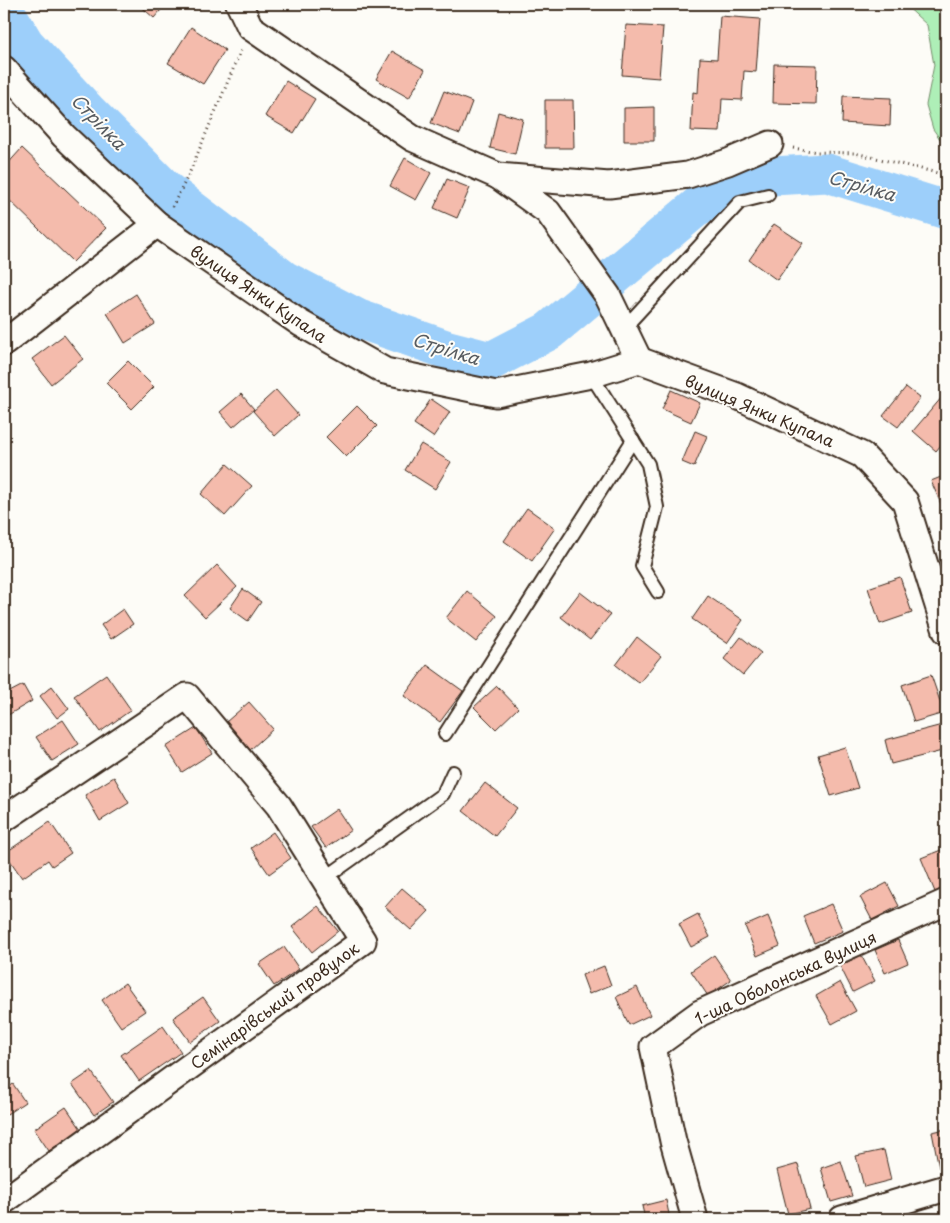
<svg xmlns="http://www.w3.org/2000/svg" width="950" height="1223" viewBox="0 0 950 1223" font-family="'Playpen Sans',sans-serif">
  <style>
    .green { fill: #aeefb7; stroke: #748c6a }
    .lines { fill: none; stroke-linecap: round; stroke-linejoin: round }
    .river { stroke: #9dcffa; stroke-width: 39 }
    .building { fill: #f4bbac; stroke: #3b2a1e }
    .lane-casing { stroke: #3b2a1e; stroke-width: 16 }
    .street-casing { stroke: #3b2a1e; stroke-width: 29 }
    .path { stroke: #3b2a1e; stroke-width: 3; stroke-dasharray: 1 4; stroke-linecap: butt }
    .lane { stroke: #fdfcf7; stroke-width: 12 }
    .street { stroke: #fdfcf7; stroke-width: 25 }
    .labels { text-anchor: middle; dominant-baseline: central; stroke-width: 4; stroke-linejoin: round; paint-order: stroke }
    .street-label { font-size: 16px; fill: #3b2a1e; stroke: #fdfcf7 }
    .water-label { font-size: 18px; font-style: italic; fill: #585c60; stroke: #fdfcf7 }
  </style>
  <rect width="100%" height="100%" fill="#fdfcf7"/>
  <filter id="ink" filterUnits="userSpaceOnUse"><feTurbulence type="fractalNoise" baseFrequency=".02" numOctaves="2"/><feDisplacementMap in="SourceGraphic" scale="10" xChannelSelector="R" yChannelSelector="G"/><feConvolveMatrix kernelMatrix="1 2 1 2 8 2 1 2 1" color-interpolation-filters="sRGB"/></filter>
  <g filter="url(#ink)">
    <path class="green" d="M904,4H946V138L940,139L933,129L926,105L934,65L927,25Z"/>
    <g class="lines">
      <path class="river" d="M4,9L25,44L87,111L167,191L284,280L359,319L445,349L491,361L549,331L710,196L772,176L827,173L946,210"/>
    </g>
    <g class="building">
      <path d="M138,4H166L154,18Z"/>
      <path d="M720,16L760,19L756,72L744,71L742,100L722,99L720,132L691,131L693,92L698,93L700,58L717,59Z"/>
      <path d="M626,25L663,27L659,78L622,75Z"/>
      <path d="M191,27L225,50L203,84L168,63Z"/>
      <path d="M392,51L425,70L409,98L376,79Z"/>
      <path d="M774,64L817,65L816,104L773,103Z"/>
      <path d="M286,81L315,99L294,133L265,116Z"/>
      <path d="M444,91L472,102L460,134L431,123Z"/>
      <path d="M843,96L891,98L890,126L842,123Z"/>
      <path d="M545,100H573L574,148H545Z"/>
      <path d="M654,107V141H624V108Z"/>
      <path d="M498,112L523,119L515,154L490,148Z"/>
      <path d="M22,148L106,228L73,262L4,195V168Z"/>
      <path d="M405,158L431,173L416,200L390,186Z"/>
      <path d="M447,179L470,188L457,218L434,208Z"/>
      <path d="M774,224L803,243L777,280L749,260Z"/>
      <path d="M136,294L155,324L125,343L107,313Z"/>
      <path d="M64,335L83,359L51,384L32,359Z"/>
      <path d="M128,361L154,387L132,409L106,383Z"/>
      <path d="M906,387L920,398L898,427L883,416Z"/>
      <path d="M276,390L298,415L275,436L253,411Z"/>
      <path d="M671,390L700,403L691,422L662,409Z"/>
      <path d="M241,394L254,409L233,427L220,412Z"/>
      <path d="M943,396L946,399V439L936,451L913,431Z"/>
      <path d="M431,399L450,412L433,437L414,424Z"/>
      <path d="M357,406L377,426L346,457L326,437Z"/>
      <path d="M695,431L707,436L694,467L682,462Z"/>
      <path d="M421,444L451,462L435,489L405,470Z"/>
      <path d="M227,464L252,486L225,516L201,494Z"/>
      <path d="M946,475V510L944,511L931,481Z"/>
      <path d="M527,508L555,528L532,561L504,541Z"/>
      <path d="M217,565L237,587L205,617L185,596Z"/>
      <path d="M900,577L912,613L880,624L868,588Z"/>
      <path d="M243,589L261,602L248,621L230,608Z"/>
      <path d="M467,591L497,616L476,642L446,618Z"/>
      <path d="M580,592L610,615L590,640L561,617Z"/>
      <path d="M708,596L743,620L727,643L692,619Z"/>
      <path d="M123,609L133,624L111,639L101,625Z"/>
      <path d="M637,637L661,656L639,683L616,665Z"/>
      <path d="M741,637L761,653L743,675L724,659Z"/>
      <path d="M427,665L463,691L440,722L404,696Z"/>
      <path d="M106,674L131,710L100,732L74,696Z"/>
      <path d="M931,675L944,713L914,722L902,685Z"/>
      <path d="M23,685L32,701L8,715L4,706V695Z"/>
      <path d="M52,686L69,709L57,718L40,696Z"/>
      <path d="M497,686L518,708L496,729L474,707Z"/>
      <path d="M249,702L273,729L250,750L226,722Z"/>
      <path d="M63,720L79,744L52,761L36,737Z"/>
      <path d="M946,724V750L891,764L885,740Z"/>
      <path d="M196,728L212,753L182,772L166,747Z"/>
      <path d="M845,747L858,788L831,796L818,755Z"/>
      <path d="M114,777L129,803L100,821L85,795Z"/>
      <path d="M485,783L517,808L495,836L463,811Z"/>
      <path d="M337,809L351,830L326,848L311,827Z"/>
      <path d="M50,822L71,853L52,866L48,860L22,878L5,853Z"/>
      <path d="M273,832L291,858L269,874L251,848Z"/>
      <path d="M946,848V887L935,892L921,858Z"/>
      <path d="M887,883L899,906L872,920L860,897Z"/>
      <path d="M402,888L429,911L411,930L385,907Z"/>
      <path d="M831,904L843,931L814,943L803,916Z"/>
      <path d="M318,906L338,931L312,952L292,927Z"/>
      <path d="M698,914L710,937L691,947L679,924Z"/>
      <path d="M768,916L780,946L757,956L745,926Z"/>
      <path d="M898,940L908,963L885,973L875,950Z"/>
      <path d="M284,947L299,969L274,986L259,964Z"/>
      <path d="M714,955L731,980L708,996L691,971Z"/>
      <path d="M861,955L875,981L853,992L840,966Z"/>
      <path d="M604,966L611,985L589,994L582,975Z"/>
      <path d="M840,982L856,1011L832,1024L816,996Z"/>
      <path d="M125,983L145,1011L121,1027L102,1000Z"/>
      <path d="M637,987L650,1015L629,1025L616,997Z"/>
      <path d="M203,997L220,1021L190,1042L173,1018Z"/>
      <path d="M163,1026L181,1052L139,1081L121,1055Z"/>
      <path d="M91,1071L113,1102L94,1115L72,1084Z"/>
      <path d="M13,1084L25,1102L4,1116V1091Z"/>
      <path d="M66,1107L81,1129L49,1151L34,1129Z"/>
      <path d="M946,1129V1167L939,1168L932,1132Z"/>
      <path d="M884,1150L891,1180L864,1187L856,1156Z"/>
      <path d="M841,1161L852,1196L831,1202L821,1168Z"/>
      <path d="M798,1164L810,1209L788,1214L777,1170Z"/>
      <path d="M666,1200L670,1219H645L642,1206Z"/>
    </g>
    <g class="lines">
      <g class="lane-casing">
        <g id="lane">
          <path d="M624,328L740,202L768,195"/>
          <path d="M591,375L648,464L657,507L642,566L658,592"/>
          <path d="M445,734L633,440"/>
          <path d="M324,879L443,794L453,772"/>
        </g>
      </g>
      <g class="street-casing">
        <g id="street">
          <path d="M239,4L250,27L412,138L498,176L609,185L688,175L728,162L770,144"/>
          <path d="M4,69L64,136L157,224L300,323L385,371L496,394L591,375L639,360L737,396L862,455L905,501L946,631"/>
          <path d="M498,176L548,212L608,296L639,360"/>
          <path d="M4,343L157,224"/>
          <path d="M4,819L187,696L279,806L363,941L4,1201"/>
          <path d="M695,1219L673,1141L653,1047L700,1013L946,902"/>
          <path d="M842,1219L946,1188"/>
        </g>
      </g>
      <g class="path">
        <path d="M793,148L817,152L855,153L946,175"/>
        <path d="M172,207L189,174L242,48"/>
      </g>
      <use href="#lane" class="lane"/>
      <use href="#street" class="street"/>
    </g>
  </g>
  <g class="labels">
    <g class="street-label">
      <text transform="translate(259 293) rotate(34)">вулиця Янки Купала</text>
      <text transform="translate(760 410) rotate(23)">вулиця Янки Купала</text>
      <text transform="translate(785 977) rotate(-25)">1-ша Оболонська вулиця</text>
      <text transform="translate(274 1005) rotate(-36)">Семінарівський провулок</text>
    </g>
    <g class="water-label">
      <text transform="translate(99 121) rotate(46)">Стрілка</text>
      <text transform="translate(862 185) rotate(16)">Стрілка</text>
      <text transform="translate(446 348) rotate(17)">Стрілка</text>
    </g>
  </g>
  <rect width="950" height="1223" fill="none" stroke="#fdfcf7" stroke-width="20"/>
  <rect x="10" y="10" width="930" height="1203" fill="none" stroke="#3b2a1e" stroke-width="2" filter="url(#ink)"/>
</svg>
